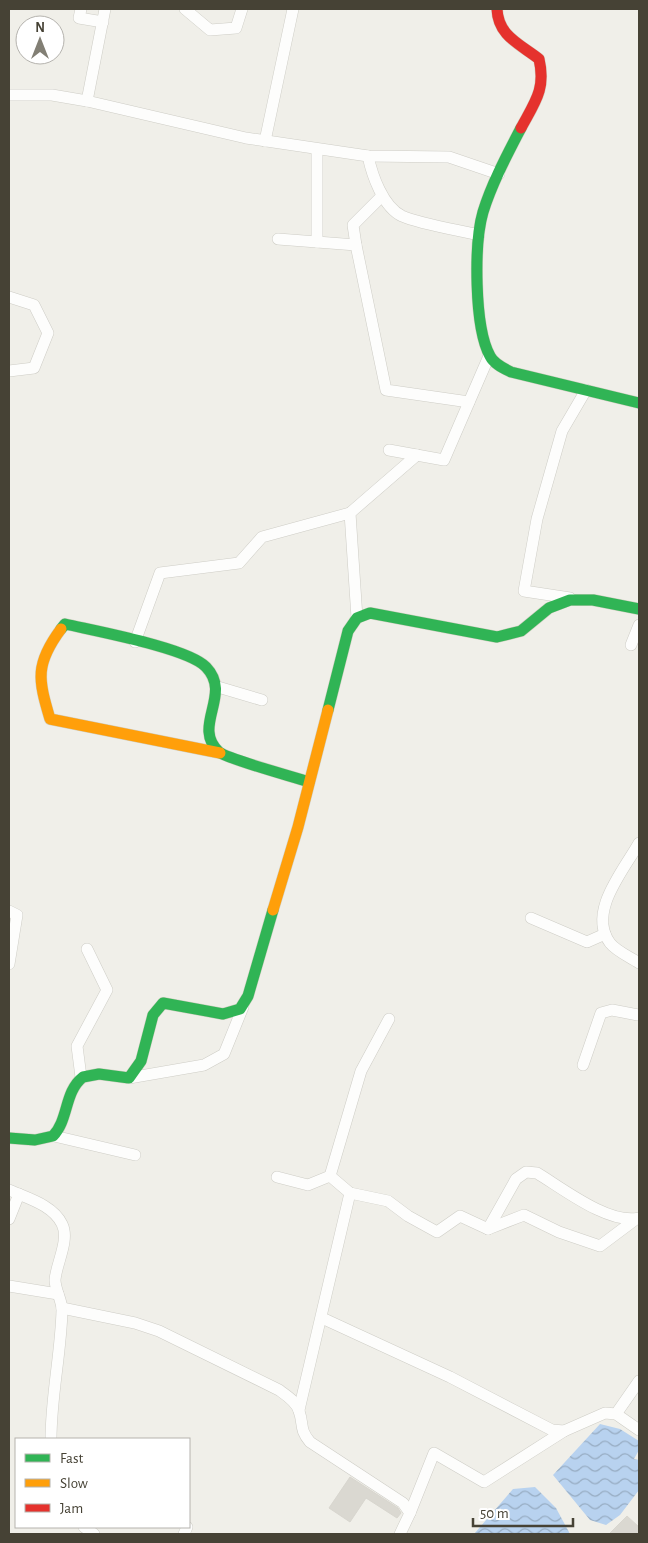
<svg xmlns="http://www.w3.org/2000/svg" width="648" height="1543" viewBox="0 0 648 1543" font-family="'Alegreya Sans',sans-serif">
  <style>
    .water { fill: url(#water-waves) }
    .building { fill: #dad8d1; stroke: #d8d6cf }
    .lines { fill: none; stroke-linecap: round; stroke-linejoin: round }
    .street-casing { stroke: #cecdc6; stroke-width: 12 }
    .fast-casing { stroke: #d0cec0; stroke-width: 12 }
    .slow-casing { stroke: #d0cec0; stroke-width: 12 }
    .jam-casing { stroke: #d0cec0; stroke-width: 12 }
    .street { stroke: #fdfdfc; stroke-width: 11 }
    .fast { stroke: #30b455; stroke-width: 11 }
    .slow { stroke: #ff9f0a; stroke-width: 11 }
    .jam { stroke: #e5322d; stroke-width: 11 }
  </style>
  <defs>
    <pattern id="water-waves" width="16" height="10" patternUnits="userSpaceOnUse" patternTransform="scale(1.25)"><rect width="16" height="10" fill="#b8d2ef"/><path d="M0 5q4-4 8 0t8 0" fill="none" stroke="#97acc2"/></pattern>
  </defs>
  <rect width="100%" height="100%" fill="#f0efe9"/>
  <g class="water">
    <path d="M600,1424L620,1429L639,1441V1450L634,1459L639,1460V1490L620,1515L606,1525L590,1520L553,1475Z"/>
    <path d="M535,1487L556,1508L570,1534H474L513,1489Z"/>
  </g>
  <g class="building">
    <path d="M350,1477L398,1508L401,1513L397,1518L366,1498L350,1522L329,1508Z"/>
    <path d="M627,1516L639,1527V1534H609Z"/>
  </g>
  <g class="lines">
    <g class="street-casing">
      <g id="street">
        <path d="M81,9L79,18L103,22"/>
        <path d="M185,9L210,30L236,28L242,9"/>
        <path d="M9,95H52L87,101L246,138L368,156L449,157L499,174"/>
        <path d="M87,101L105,9"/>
        <path d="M265,141L293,9"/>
        <path d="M368,156C372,175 383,207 402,216C420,224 458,230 479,235"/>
        <path d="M278,239L356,245L386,390L469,402"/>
        <path d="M317,242V149"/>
        <path d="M356,245L353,225L382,196"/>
        <path d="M9,297L34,305L48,333L34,368L9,371"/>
        <path d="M389,450L444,460L489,356"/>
        <path d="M570,598L524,591L537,519L562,431L586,390"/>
        <path d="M357,618L350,513L417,455"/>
        <path d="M135,642L160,573L239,563L262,537L350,513"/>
        <path d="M631,645L639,625"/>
        <path d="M218,687L262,700"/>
        <path d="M639,843C624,870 587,912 610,943C616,951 630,957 639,963"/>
        <path d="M9,911L17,915L9,964"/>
        <path d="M531,918L587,942L605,934"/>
        <path d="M583,1065L601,1013L612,1010L638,1015"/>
        <path d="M81,1077L77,1046L107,990L87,949"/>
        <path d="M129,1078L204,1065L224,1054L243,1007"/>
        <path d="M54,1136L135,1155"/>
        <path d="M330,1176L361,1071L389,1019"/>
        <path d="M277,1177L308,1185L330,1176L350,1193L388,1201L408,1216L437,1232L460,1216L488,1229L524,1215L559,1232L600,1246L636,1219"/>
        <path d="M9,1190C27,1198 53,1205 62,1224C70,1240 56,1264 55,1280C55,1290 62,1300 62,1310C61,1353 51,1396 51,1439"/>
        <path d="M9,1219L19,1194"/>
        <path d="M488,1229L516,1179L526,1172L537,1173C562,1188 609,1225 639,1218"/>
        <path d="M9,1286L58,1294"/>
        <path d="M62,1308L135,1323L159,1331L279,1390C286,1395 297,1402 299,1411C304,1425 299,1429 310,1442L403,1503L410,1513L400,1534"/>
        <path d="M322,1318L450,1377L552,1430L564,1431L605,1413L616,1414L639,1430"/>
        <path d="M299,1410L350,1193"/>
        <path d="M616,1414L639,1381"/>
        <path d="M410,1513L434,1453L484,1482L564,1431"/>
        <path d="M84,1527L94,1534"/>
        <path d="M184,1534L187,1527"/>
      </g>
    </g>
    <g class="fast-casing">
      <g id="fast">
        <path d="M521,128C507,155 492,183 483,212C474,243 474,327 490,356C494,364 503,368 511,372L639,403"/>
        <path d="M61,629L65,624C95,631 188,648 206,667C233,695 191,726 219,752C227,759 294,777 309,782"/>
        <path d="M328,710L348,631L357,618L370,613L497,637L521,631L549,608L570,600H593L639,609"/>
        <path d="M9,1138L35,1140L53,1136C69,1119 64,1092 83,1077L99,1074L129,1078L141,1061L153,1015L163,1003L223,1014L240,1009L248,996L273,910"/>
      </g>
    </g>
    <g class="slow-casing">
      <g id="slow">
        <path d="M61,629C35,664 38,679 50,719L220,753"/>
        <path d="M273,910L298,827L328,710"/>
      </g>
    </g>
    <g class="jam-casing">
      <path id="jam" d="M497,9C498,36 520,44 539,59C546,89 535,102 521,128"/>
    </g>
    <use href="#street" class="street"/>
    <use href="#fast" class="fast"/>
    <use href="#slow" class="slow"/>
    <use href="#jam" class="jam"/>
  </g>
  <rect width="648" height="1543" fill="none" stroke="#464235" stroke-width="20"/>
  <rect x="15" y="1438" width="175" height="90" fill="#ffffff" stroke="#b5b3ae"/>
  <rect x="25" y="1454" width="25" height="8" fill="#30b455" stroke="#b5b3ae"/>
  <text x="60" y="1463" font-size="15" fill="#464235">Fast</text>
  <rect x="25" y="1479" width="25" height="8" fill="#ff9f0a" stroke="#b5b3ae"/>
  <text x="60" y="1488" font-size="15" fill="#464235">Slow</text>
  <rect x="25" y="1504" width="25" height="8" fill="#e5322d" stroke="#b5b3ae"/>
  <text x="60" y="1513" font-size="15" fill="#464235">Jam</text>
  <g transform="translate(40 40)"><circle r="24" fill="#ffffff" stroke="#b5b3ae"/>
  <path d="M0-4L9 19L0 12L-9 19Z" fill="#827f74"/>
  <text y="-8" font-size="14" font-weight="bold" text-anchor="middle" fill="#464235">N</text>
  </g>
  <path d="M473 1518v8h100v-8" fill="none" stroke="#464235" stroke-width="2.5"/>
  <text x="480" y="1518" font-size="15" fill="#464235" stroke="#ffffff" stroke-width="4" paint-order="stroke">50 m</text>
</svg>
